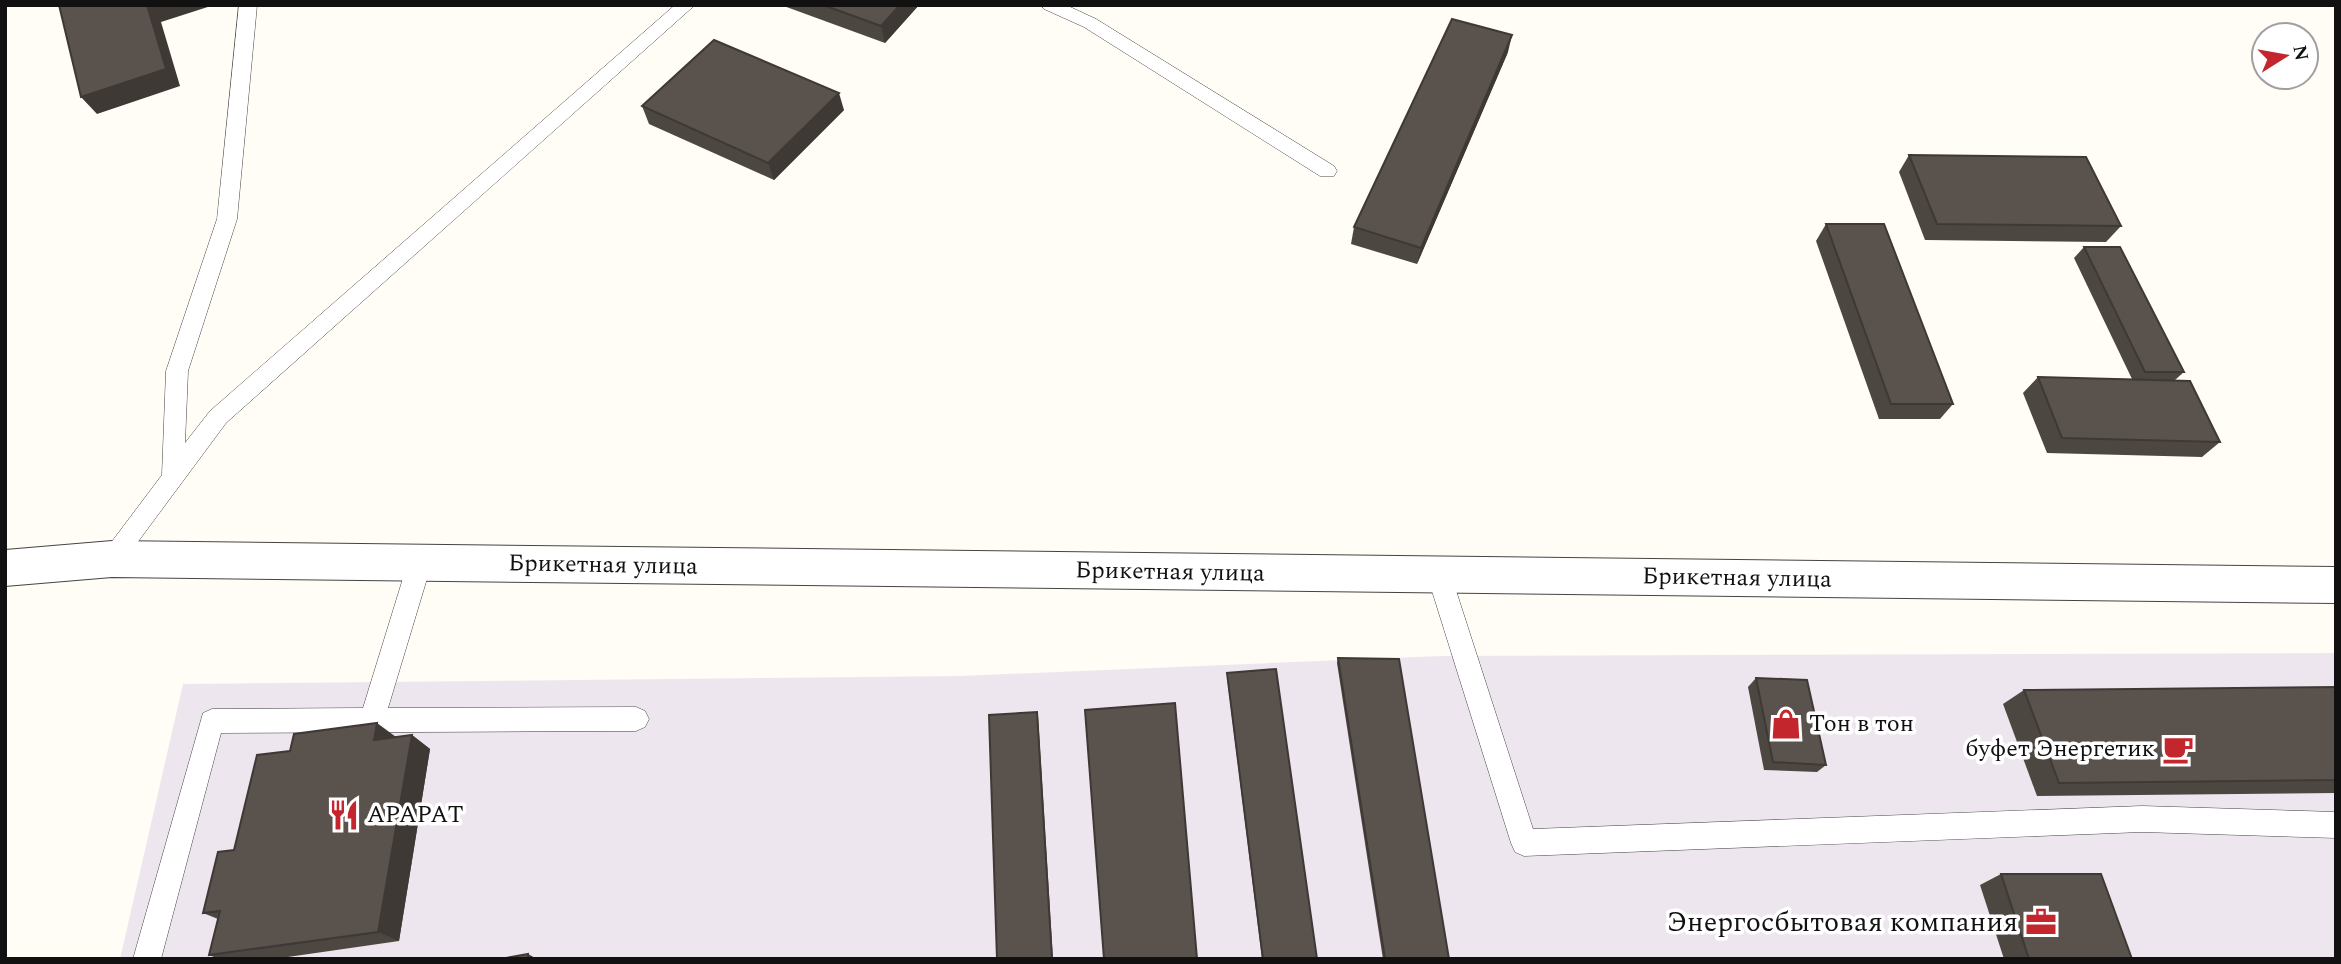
<svg xmlns="http://www.w3.org/2000/svg" width="2341" height="964" viewBox="0 0 2341 964" font-family="Spectral,serif">
  <style>
    .industrial { fill: #eee6ef }
    .lines { fill: none; stroke-linecap: round; stroke-linejoin: round }
    .service-casing { stroke: #444; stroke-width: 1 }
    .tertiary-casing { stroke: #444; stroke-width: 2 }
    .service { fill: #fff; fill-rule: evenodd }
    .tertiary { fill: #fff; fill-rule: evenodd }
    .wall { fill: #4d4742 }
    .shaded-wall { fill: #3f3936 }
    .building { fill: #5a524d; stroke: #3f3936; stroke-width: 2 }
    .labels { text-anchor: middle; dominant-baseline: central; stroke-width: 7; stroke-linejoin: round; paint-order: stroke }
    .street-label { font-size: 24px; fill: #111; stroke: #fff }
    .poi-label { font-size: 24px; fill: #111; stroke: #fff; text-anchor: start }
    .near-poi-label { font-size: 28px; fill: #111; stroke: #fff; text-anchor: end }
  </style>
  <rect width="100%" height="100%" fill="#fffdf5"/>
  <path class="industrial" d="M2336,653V959H120L183,684L960,676L1441,656Z"/>
  <g class="lines">
    <g class="service-casing">
      <g id="service">
        <path d="M239,5H257L237,219L188,371L185,443L210,411L675,5H695L226,423L120,566L112,569L104,566L100,559L104,552L162,475L166,371L217,219Z"/>
        <path d="M1041,5H1066L1096,19L1334,166L1337,171L1334,176H1320L1084,27L1044,9Z"/>
        <path d="M420,552L428,555L432,562L388,708L636,707L645,711L649,719L645,727L636,731L221,733L161,959H133L203,713L212,709L363,708L408,562L412,555Z"/>
        <path d="M1439,564L1447,568L1451,575L1533,829L2142,806L2336,812V838L2142,832L1524,856L1515,852L1511,843L1427,575L1431,568Z"/>
      </g>
    </g>
    <g class="tertiary-casing">
      <path id="tertiary" d="M112,541L2336,567V603L112,577L5,586V550Z"/>
    </g>
    <use href="#service" class="service"/>
    <use href="#tertiary" class="tertiary"/>
  </g>
  <g class="wall">
    <path d="M781,5H919L885,43Z"/>
    <path d="M1508,52L1417,264L1351,244L1354,227Z"/>
    <path d="M642,106L844,110L774,180L649,124Z"/>
    <path d="M1909,155L2121,226L2106,242L1925,240L1899,172Z"/>
    <path d="M1826,224L1953,404L1940,419H1879L1816,241Z"/>
    <path d="M2084,247L2184,372L2175,380L2220,442L2202,457L2047,453L2023,393L2038,377L2132,379L2074,258Z"/>
    <path d="M1338,658L1449,959H1383L1337,663Z"/>
    <path d="M1227,673L1317,959H1262L1227,677Z"/>
    <path d="M1756,678L1826,765L1817,772L1764,770L1748,687Z"/>
    <path d="M2336,687V793L2037,796L2003,704L2024,690Z"/>
    <path d="M412,735L430,749L399,941L274,959H219L209,955L218,919L203,913L234,850L396,737Z"/>
    <path d="M2001,874L2132,959H2004L1980,885Z"/>
  </g>
  <g class="shaded-wall">
    <path d="M147,5H214L161,22L180,86L97,114L81,97Z"/>
    <path d="M900,5H919L885,43L881,26Z"/>
    <path d="M1512,35L1508,52L1417,264L1421,248Z"/>
    <path d="M839,93L844,110L774,180L768,163Z"/>
    <path d="M1037,712L1038,716L1053,959H1052Z"/>
    <path d="M377,723L396,737L393,753L374,740Z"/>
    <path d="M412,735L430,749L399,941L378,932Z"/>
    <path d="M528,954L537,959H528Z"/>
  </g>
  <g class="building">
    <path d="M59,5H147L166,69L81,97Z"/>
    <path d="M823,5H900L881,26Z"/>
    <path d="M1452,19L1512,35L1421,248L1354,227Z"/>
    <path d="M714,40L839,93L768,163L642,106Z"/>
    <path d="M1909,155L2086,157L2121,226L1937,224Z"/>
    <path d="M1826,224H1884L1953,404H1891Z"/>
    <path d="M2084,247H2120L2184,372H2145Z"/>
    <path d="M2038,377L2190,381L2220,442L2062,438Z"/>
    <path d="M1338,658L1399,659L1449,959H1385Z"/>
    <path d="M1276,669L1317,959H1263L1227,673Z"/>
    <path d="M1756,678L1807,680L1826,765L1773,762Z"/>
    <path d="M2336,687V780L2059,783L2024,690Z"/>
    <path d="M1175,703L1197,959H1104L1085,710Z"/>
    <path d="M1037,712L1052,959H997L989,715Z"/>
    <path d="M377,723L374,740L412,735L378,932L209,955L220,911L203,913L218,852L234,850L257,755L290,751L294,734Z"/>
    <path d="M2001,874H2101L2132,959H2029Z"/>
    <path d="M528,954V959H500Z"/>
  </g>
  <defs>
    <g id="shop-bare" transform="scale(2.415)"><path d="M-5-2.5h2.3a2.7 3.5 0 0 1 5.4 0H5L5.5 6h-11ZM-1.5-2.5h3a1.5 2.3 0 0 0-3 0Z" fill="#c4262e" stroke="#fff" stroke-width="2.5" paint-order="stroke"/></g>
    <g id="cafe-bare" transform="scale(2.415)"><path d="M-5.5-4.5H6V0H3Q3 3.5 0 3.5H-2.5Q-5.5 3.5-5.5 0ZM3-3.2v2h1.7v-2ZM-6 4.5H4V6H-6Z" fill="#c4262e" stroke="#fff" stroke-width="2.5" paint-order="stroke"/></g>
    <g id="restaurant-bare" transform="scale(2.415)"><path d="M-5-6h1v4h1v-4h1v4h1v-4h1v5L-1.5 .5V6h-2V.5L-5-1ZM5-6V6H3V1.5H1.5Q1.5-4 5-6Z" fill="#c4262e" stroke="#fff" stroke-width="2.5" paint-order="stroke"/></g>
    <g id="office-bare" transform="scale(2.415)"><path d="M-6-3h4V-5.5h4V-3h4V5H-6ZM-1-4.5V-3h2v-1.5ZM-6 0V1H6V0Z" fill="#c4262e" stroke="#fff" stroke-width="2.5" paint-order="stroke"/></g>
  </defs>
  <g fill-rule="evenodd">
    <use href="#shop-bare" x="1786" y="724"/>
    <use href="#cafe-bare" x="2178" y="749"/>
    <use href="#restaurant-bare" x="344" y="815"/>
    <use href="#office-bare" x="2041" y="922"/>
  </g>
  <g class="labels">
    <g class="street-label">
      <text transform="translate(603 565) rotate(1)">Брикетная улица</text>
      <text transform="translate(1170 572) rotate(1)">Брикетная улица</text>
      <text transform="translate(1737 578) rotate(1)">Брикетная улица</text>
    </g>
    <g class="poi-label">
      <text x="1809" y="724">Тон в тон</text>
      <text x="2155" y="749" text-anchor="end">буфет Энергетик</text>
      <text x="367" y="815">АРАРАТ</text>
    </g>
    <g class="near-poi-label">
      <text x="2018" y="922">Энергосбытовая компания</text>
    </g>
  </g>
  <rect width="2341" height="964" fill="none" stroke="#111111" stroke-width="14"/>
  <g transform="translate(2285 56) rotate(79)"><circle r="33" fill="#ffffff" stroke="#a0a0a0" stroke-width="2"/>
  <path d="M0-5L12 26L0 18L-12 26Z" fill="#c4262e"/>
  <text y="-10" font-size="19" font-weight="bold" text-anchor="middle" fill="#111111">N</text>
  </g>
</svg>
